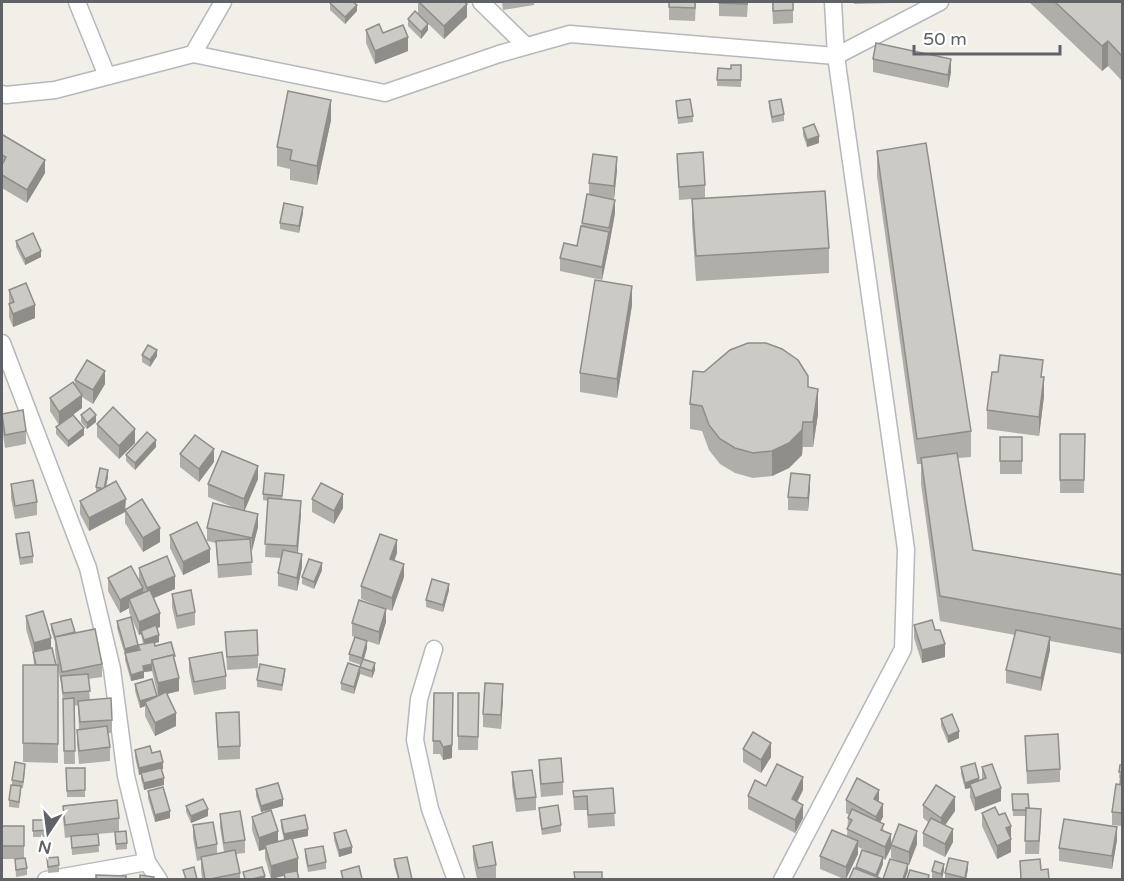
<svg xmlns="http://www.w3.org/2000/svg" width="1124" height="881" viewBox="0 0 1124 881" font-family="'Varela Round',sans-serif">
  <style>
    .lines { fill: none; stroke-linecap: round; stroke-linejoin: round }
    .street-casing { stroke: #b5b8bc; stroke-width: 19 }
    .street { stroke: #fff; stroke-width: 16 }
    .wall { fill: #afaea9 }
    .shaded-wall { fill: #8f8d8a }
    .building { fill: #cccac5; stroke: #8f8d8a; stroke-width: 1.5 }
  </style>
  <rect width="100%" height="100%" fill="#f1efe8"/>
  <g class="lines">
    <g class="street-casing">
      <g id="street">
        <path d="M77,2L107,76"/>
        <path d="M481,2L526,46"/>
        <path d="M193,54L223,2"/>
        <path d="M2,94L6,95L55,90L193,54L385,93L499,54L570,34L836,56L940,2"/>
        <path d="M2,343L88,568L112,669L126,776L147,862L159,880"/>
        <path d="M434,649L419,699L415,740L430,809L456,880"/>
        <path d="M46,880L147,862"/>
        <path d="M782,880L903,649L906,549L836,56L833,2"/>
      </g>
    </g>
    <use href="#street" class="street"/>
  </g>
  <g class="wall">
    <path d="M418,2H464L467,17L444,39L418,14Z"/>
    <path d="M502,2H534V5L503,10Z"/>
    <path d="M669,2H696L695,21L669,20Z"/>
    <path d="M719,2H748L747,17L719,16Z"/>
    <path d="M772,2H793V23L773,24Z"/>
    <path d="M854,2H892V3L854,4Z"/>
    <path d="M1029,2H1122V81L1108,66L1102,71Z"/>
    <path d="M330,3L357,11L345,24L330,10Z"/>
    <path d="M408,19L428,30L421,39L408,26Z"/>
    <path d="M366,30L383,33L408,51L375,64L366,43Z"/>
    <path d="M873,59L951,72L948,88L873,72Z"/>
    <path d="M741,65V87L717,86L718,68L731,69Z"/>
    <path d="M676,101L693,116V122L678,124Z"/>
    <path d="M769,101L784,114V121L772,123L769,107Z"/>
    <path d="M331,120L317,185L290,180V169L277,166V147Z"/>
    <path d="M803,128L819,143L807,147L803,135Z"/>
    <path d="M2,137L45,173L27,203L2,188Z"/>
    <path d="M877,151L971,431V457L958,458L973,550L1122,575V654L1050,641V650L1041,691L1006,683V670L1015,635L940,621L921,484V464H917L877,176Z"/>
    <path d="M677,154L705,185V198L829,248V273L696,281L692,224V199L679,200Z"/>
    <path d="M617,170L614,199L615,213L609,246L602,280L560,271V258L577,246L582,223L589,195V183Z"/>
    <path d="M303,213L299,233L280,229V223Z"/>
    <path d="M16,241L41,257L25,265L16,247Z"/>
    <path d="M9,290L35,318L13,327L9,317Z"/>
    <path d="M632,305L617,398L580,392V373Z"/>
    <path d="M142,355L157,356L150,367L142,362Z"/>
    <path d="M75,380L105,384L93,404L82,397V408L73,415L84,435L68,447L56,434V427L59,425L50,411V398L75,385Z"/>
    <path d="M808,387L818,414L813,447H803L802,455L789,468L772,476L753,478L735,473L720,464L709,450L702,431L690,429V404Z"/>
    <path d="M1044,396L1039,436L987,429V410Z"/>
    <path d="M2,414L26,431V444L5,448L2,428Z"/>
    <path d="M81,415L96,422L87,429L81,422Z"/>
    <path d="M97,424L135,443L119,459L97,437Z"/>
    <path d="M1060,434H1085L1084,493H1060Z"/>
    <rect x="1000" y="437" width="22" height="37"/>
    <path d="M156,447L135,470L126,461V455Z"/>
    <path d="M180,454L214,462L199,482L180,467Z"/>
    <path d="M108,477L106,487L126,509L160,542L143,552L125,523V512L89,531L80,514V501L96,492V487Z"/>
    <path d="M258,479L244,510L258,527L251,551L252,575L218,578L216,543L207,541V528L235,508L208,497V484Z"/>
    <path d="M284,482L282,499L301,514L298,553L302,567L297,591L278,586V573L281,558L265,557L268,501L263,500V494Z"/>
    <path d="M11,484L37,502V515L15,519L11,498Z"/>
    <path d="M810,488L808,511L788,510V497Z"/>
    <path d="M312,499L343,508L334,524L312,512Z"/>
    <path d="M16,534L33,556V563L20,565L16,541Z"/>
    <path d="M170,535L210,562L183,575L170,548Z"/>
    <path d="M397,553L394,561L404,577L392,611L361,599V586Z"/>
    <path d="M139,568L175,589L153,598L160,627L157,628L159,642L155,643V646L175,660L179,691L167,694L176,726L155,736L145,716V706L140,708L135,691V684L157,697L158,696L152,671L144,672V678L131,681L125,660V655L117,628V621L138,645L143,644L141,634L139,635L129,612V608L120,613L108,591V578L139,580Z"/>
    <path d="M322,570L314,589L302,584V577Z"/>
    <path d="M449,590L443,612L426,607V600Z"/>
    <path d="M172,594L195,612V625L177,629L172,607Z"/>
    <path d="M26,616L51,649L56,665H57L55,650V642L51,630V624L75,633L102,664V677L88,679L90,700L112,720V733H108L110,747V761L79,764L77,743V730H79L78,705L74,706L75,764H64L63,701L61,684L58,668V763L23,762V665H34L33,653L26,629Z"/>
    <path d="M386,622L379,645L367,641V648L364,659L375,670L372,678L360,674L354,694L341,690V683L360,667L361,665L349,661V654L355,637L352,636V623Z"/>
    <path d="M914,625L945,657L922,663L914,638Z"/>
    <path d="M225,632L258,655V668L227,670Z"/>
    <path d="M189,658L226,676V689L194,695L189,671Z"/>
    <path d="M285,675L282,691L257,687V680Z"/>
    <path d="M434,693L452,758L443,760L440,754H433Z"/>
    <path d="M458,693H479L478,750H458Z"/>
    <path d="M503,698L501,729L483,727V714Z"/>
    <path d="M216,713L240,746V759L218,760Z"/>
    <path d="M941,719L959,738L948,743L941,726Z"/>
    <path d="M1025,736L1060,769V782L1027,784Z"/>
    <path d="M743,749L771,757L761,773L743,762Z"/>
    <path d="M135,750L152,753L163,769H161L164,785L144,790L141,779V774L139,775L135,757Z"/>
    <path d="M539,760L563,782V795L541,797L539,773Z"/>
    <path d="M1120,765H1122V826L1112,825V812L1120,784L1121,778H1119Z"/>
    <path d="M961,767L979,781L982,780V767L1001,801L975,811L970,797V788L965,789L961,774Z"/>
    <path d="M66,768H85V797H67Z"/>
    <path d="M25,770L23,788H21L19,808L9,807V800L12,785V780Z"/>
    <path d="M512,772L536,797V810L516,812L512,785Z"/>
    <path d="M766,786L803,790L797,802L803,818L795,833L748,809V796Z"/>
    <path d="M613,788L615,826L588,828L587,810H574L573,791Z"/>
    <path d="M256,789L283,806L261,812L256,796Z"/>
    <path d="M148,791L170,818L155,822L148,798Z"/>
    <path d="M1012,794L1029,808L1041,822L1039,854H1025L1026,816H1013Z"/>
    <path d="M846,800L879,802L883,817L880,822L891,845L917,844L909,865H908V871L905,879H883L903,863L891,858V848L885,860L883,859V864L878,878L856,868V867L867,851L858,847V854L846,879H844L820,869V856L847,837L848,818L849,815L846,813Z"/>
    <path d="M923,805L955,811L945,825L953,842L945,857L923,846V833L928,822L923,818Z"/>
    <path d="M63,806L119,818V832L98,834L99,852L72,855L71,837L65,838L63,819Z"/>
    <path d="M186,806L208,816L191,823L186,812Z"/>
    <path d="M539,808L561,825V832L542,835L539,815Z"/>
    <path d="M982,813L999,815L1011,826V852L997,859L982,826Z"/>
    <path d="M220,814L245,840V853L236,854L240,873V879H202L201,870V860L197,861L193,838V825L217,844V854L224,852L220,827Z"/>
    <path d="M252,817L278,841L284,840L281,827V820L308,836L292,839L299,879H284V876L271,879L265,858V849L259,851L252,830Z"/>
    <rect x="33" y="820" width="16" height="17"/>
    <path d="M2,826H24V858L27,868V875L16,877L15,859H16H2Z"/>
    <path d="M115,832L127,843V849L116,850Z"/>
    <path d="M334,833L352,853L339,857L334,840Z"/>
    <path d="M1117,840L1112,869L1059,861V848Z"/>
    <path d="M473,846L496,865V878L487,879H477L473,859Z"/>
    <path d="M305,849L326,862V869L308,872L305,856Z"/>
    <path d="M47,858L59,865V872L48,873Z"/>
    <path d="M394,859L412,879H398L394,866Z"/>
    <path d="M968,869L966,879H945V873Z"/>
    <path d="M944,870L942,879L932,878V871Z"/>
  </g>
  <g class="shaded-wall">
    <path d="M467,4V17L444,39V26Z"/>
    <path d="M357,5V11L345,24V17Z"/>
    <path d="M428,24V30L421,39V32Z"/>
    <path d="M408,37V51L375,64V51Z"/>
    <path d="M1108,41V66L1102,71V46Z"/>
    <path d="M951,59V72L948,88V75Z"/>
    <path d="M331,100V120L317,185V166Z"/>
    <path d="M819,136V143L807,147V140Z"/>
    <path d="M617,157V170L614,199V186Z"/>
    <path d="M45,160V173L27,203V190Z"/>
    <path d="M615,200V213L609,246L602,280V267L609,233Z"/>
    <path d="M303,207V213L299,233V226Z"/>
    <path d="M41,251V257L25,265V259Z"/>
    <path d="M632,286V305L617,398V379Z"/>
    <path d="M35,305V318L13,327V314Z"/>
    <path d="M157,350V356L150,367V360Z"/>
    <path d="M105,371V384L93,404V390Z"/>
    <path d="M1044,377V396L1039,436V417Z"/>
    <path d="M818,389V414L813,447V422Z"/>
    <path d="M82,395V408L59,425V412Z"/>
    <path d="M96,415V422L87,429V423Z"/>
    <path d="M803,422L802,455L789,468L772,476V451Z"/>
    <path d="M84,428V435L68,447V441Z"/>
    <path d="M135,429V443L119,459V446Z"/>
    <path d="M156,440V447L135,470V463Z"/>
    <path d="M214,449V462L199,482V469Z"/>
    <path d="M258,466V479L244,512V499Z"/>
    <path d="M108,470V477L104,495V489Z"/>
    <path d="M810,475V488L808,511V498Z"/>
    <path d="M343,494V508L334,524V511Z"/>
    <path d="M126,499L125,512L89,531V518Z"/>
    <path d="M301,501V514L297,559V546Z"/>
    <path d="M258,514V527L252,551V538Z"/>
    <path d="M160,528V542L143,552V538Z"/>
    <path d="M397,540V553L390,572V559Z"/>
    <path d="M210,549V562L183,575V562Z"/>
    <path d="M302,554V567L297,591V578Z"/>
    <path d="M322,563V570L314,589V582Z"/>
    <path d="M404,564V577L392,611V598Z"/>
    <path d="M175,576V589L147,601V588Z"/>
    <path d="M449,584V590L443,612V605Z"/>
    <path d="M143,588V601L129,599V608L120,613V600Z"/>
    <path d="M386,609V622L379,645V632Z"/>
    <path d="M160,613V627L142,634L141,631V634L139,635V622Z"/>
    <path d="M159,635V642L144,647V640Z"/>
    <path d="M1050,637V650L1041,691V678Z"/>
    <path d="M51,638V651L34,656V643Z"/>
    <path d="M367,641V648L362,665V658Z"/>
    <path d="M945,644V657L922,663V650Z"/>
    <path d="M138,645V651L125,655V649Z"/>
    <path d="M375,663V670L372,678V671Z"/>
    <path d="M152,664V671L144,672V678L131,681V675L143,666Z"/>
    <path d="M360,667V674L354,694V687Z"/>
    <path d="M179,678V691L158,696V683Z"/>
    <path d="M503,684V698L501,729V715Z"/>
    <path d="M453,693L452,758L443,760V747Z"/>
    <path d="M157,696V703L145,702V706L140,708V701Z"/>
    <path d="M176,713V726L155,736V723Z"/>
    <path d="M959,731V738L948,743V736Z"/>
    <path d="M771,743V757L761,773V760Z"/>
    <path d="M163,762V769L139,775V768Z"/>
    <path d="M803,777V790L792,812V799Z"/>
    <path d="M164,778V785L144,790V783Z"/>
    <path d="M979,778V785L970,784V788L965,789V783Z"/>
    <path d="M1001,788V801L975,811V798Z"/>
    <path d="M879,790V803L874,799Z"/>
    <path d="M955,797V811L941,831V818Z"/>
    <path d="M283,799V806L261,812V806Z"/>
    <path d="M883,804V817L876,830V817Z"/>
    <path d="M803,805V818L795,833V820Z"/>
    <path d="M208,809V816L191,823V816Z"/>
    <path d="M170,811V818L155,822V815Z"/>
    <path d="M1011,826V839L1006,828Z"/>
    <path d="M1117,827V840L1112,869V856Z"/>
    <path d="M308,829V836L284,841V834Z"/>
    <path d="M953,829V842L945,857V844Z"/>
    <path d="M278,831V844L265,845V849L259,851V838Z"/>
    <path d="M917,831V844L909,865V852Z"/>
    <path d="M891,834V848L885,860V847Z"/>
    <path d="M1011,839V852L997,859V846Z"/>
    <path d="M858,841V854L846,879V867Z"/>
    <path d="M352,847V853L339,857V850Z"/>
    <path d="M883,857V864L876,879V875Z"/>
    <path d="M298,858V872L271,879V866Z"/>
    <path d="M968,862V869L966,879H965Z"/>
    <path d="M908,864V871L905,879H903Z"/>
    <path d="M944,864V870L942,879L941,874Z"/>
    <path d="M265,876V879H252Z"/>
  </g>
  <g class="building">
    <path d="M332,2H353L357,5L345,17L330,3Z"/>
    <path d="M419,2H464L467,4L444,26Z"/>
    <path d="M669,2H695V8L669,7Z"/>
    <path d="M719,2H747V4L719,3Z"/>
    <path d="M773,2H793V10L773,11Z"/>
    <path d="M1055,2H1122V56L1108,41L1102,46Z"/>
    <path d="M415,11L428,24L421,32L408,19Z"/>
    <path d="M379,24L383,33L403,25L408,37L375,51L366,30Z"/>
    <path d="M876,43L951,59L948,75L873,59Z"/>
    <path d="M731,65H741V80H717L718,68L731,69Z"/>
    <path d="M288,91L331,100L317,166L290,160L292,150L277,147Z"/>
    <path d="M690,99L693,116L678,118L676,101Z"/>
    <path d="M781,99L784,114L772,117L769,101Z"/>
    <path d="M814,124L819,136L807,140L803,128Z"/>
    <path d="M3,135L45,160L27,190L2,175V165L6,157L2,155V137Z"/>
    <path d="M926,143L971,431L917,439L877,151Z"/>
    <path d="M703,152L705,185L679,187L677,154Z"/>
    <path d="M593,154L617,157L614,186L589,183Z"/>
    <path d="M825,191L829,248L696,256L692,199Z"/>
    <path d="M587,194L615,200L609,228L582,223Z"/>
    <path d="M284,203L303,207L299,226L280,223Z"/>
    <path d="M581,226L609,232L602,267L560,258L564,243L577,246Z"/>
    <path d="M33,233L41,251L25,259L16,241Z"/>
    <path d="M595,280L632,286L617,379L580,373Z"/>
    <path d="M26,283L35,305L13,314L9,304L14,302L9,290Z"/>
    <path d="M748,343H766L782,349L798,360L808,376V387L818,389L813,422H803L802,430L789,443L772,451L753,453L735,448L720,439L709,425L702,406L690,404L693,371L704,372L730,350Z"/>
    <path d="M148,345L157,350L150,360L142,355Z"/>
    <path d="M1000,355L1043,360L1041,377H1044L1039,417L987,410L992,372H998Z"/>
    <path d="M87,360L105,371L93,390L75,380Z"/>
    <path d="M73,382L82,395L59,412L50,398Z"/>
    <path d="M113,407L135,429L119,446L97,424Z"/>
    <path d="M90,408L96,415L87,423L81,415Z"/>
    <path d="M23,410L26,431L5,435L2,414Z"/>
    <path d="M73,415L84,428L68,441L56,427Z"/>
    <path d="M147,432L156,440L135,463L126,455Z"/>
    <path d="M1060,434H1085L1084,480H1060Z"/>
    <path d="M195,435L214,449L199,469L180,454Z"/>
    <rect x="1000" y="437" width="22" height="24"/>
    <path d="M222,451L258,466L244,499L208,484Z"/>
    <path d="M957,453L973,550L1122,575V629L940,596L921,458Z"/>
    <path d="M100,468L108,470L104,489L96,487Z"/>
    <path d="M265,473L284,475L282,496L263,494Z"/>
    <path d="M791,473L810,475L808,498L788,497Z"/>
    <path d="M33,480L37,502L15,506L11,484Z"/>
    <path d="M116,481L126,499L89,518L80,501Z"/>
    <path d="M321,483L343,494L334,511L312,499Z"/>
    <path d="M268,498L301,501L297,546L265,544Z"/>
    <path d="M142,499L160,528L143,538L125,510Z"/>
    <path d="M213,503L258,514L252,538L207,528Z"/>
    <path d="M197,522L210,549L183,562L170,535Z"/>
    <path d="M29,532L33,556L20,558L16,534Z"/>
    <path d="M380,534L397,540L390,559L404,564L392,598L361,586Z"/>
    <path d="M250,539L252,562L218,565L216,541Z"/>
    <path d="M283,550L302,554L297,578L278,573Z"/>
    <path d="M167,556L175,576L147,588L139,568Z"/>
    <path d="M309,559L322,563L314,582L302,577Z"/>
    <path d="M131,566L143,588L120,600L108,578Z"/>
    <path d="M432,579L449,584L443,605L426,600Z"/>
    <path d="M150,590L160,613L139,622L129,599Z"/>
    <path d="M191,590L195,612L177,616L172,594Z"/>
    <path d="M359,600L386,609L379,632L352,623Z"/>
    <path d="M43,611L51,638L34,643L26,616Z"/>
    <path d="M131,617L138,645L125,649L117,621Z"/>
    <path d="M71,619L75,632L55,637L51,624Z"/>
    <path d="M932,620L935,630H940L945,644L922,650L914,625Z"/>
    <path d="M156,625L159,635L144,640L141,631Z"/>
    <path d="M95,629L102,664L62,672L55,637Z"/>
    <path d="M257,630L258,655L227,657L225,632Z"/>
    <path d="M1016,630L1050,637L1041,678L1006,670Z"/>
    <path d="M355,637L367,641L362,658L349,654Z"/>
    <path d="M154,642L155,646L171,642L175,656H174L173,655L152,660V664L143,666L144,671L131,675L125,653L140,650L138,645Z"/>
    <path d="M52,648L56,665H36L33,652Z"/>
    <path d="M222,652L226,676L194,682L189,658Z"/>
    <path d="M173,655L179,678L158,683L152,660Z"/>
    <path d="M363,659L375,663L372,671L360,667Z"/>
    <path d="M348,663L360,667L354,687L341,683Z"/>
    <path d="M260,664L285,669L282,685L257,680Z"/>
    <path d="M23,665H58V744L23,743Z"/>
    <path d="M88,674L90,691L63,693L61,676Z"/>
    <path d="M152,679L157,696L140,701L135,684Z"/>
    <path d="M485,683L503,684L501,715L483,714Z"/>
    <path d="M166,692L176,713L155,723L145,702Z"/>
    <path d="M434,693H453L452,745L443,747L440,741H433Z"/>
    <path d="M458,693H479L478,737L458,736Z"/>
    <path d="M74,698L75,751H64L63,699Z"/>
    <path d="M111,698L112,720L80,722L78,701Z"/>
    <path d="M239,712L240,746L218,747L216,713Z"/>
    <path d="M952,714L959,731L948,736L941,719Z"/>
    <path d="M107,726L110,747L79,751L77,730Z"/>
    <path d="M753,732L771,743L761,760L743,749Z"/>
    <path d="M1058,734L1060,769L1027,771L1025,736Z"/>
    <path d="M150,746L152,753L160,751L163,762L139,768L135,750Z"/>
    <path d="M561,758L563,782L541,784L539,760Z"/>
    <path d="M15,762L25,764L23,782L12,780Z"/>
    <path d="M975,763L979,778L965,783L961,767Z"/>
    <path d="M777,764L803,777L792,799L803,805L795,820L748,796L755,780L766,786Z"/>
    <path d="M992,764L1001,788L975,798L970,784L986,778L982,767Z"/>
    <path d="M1120,765H1122V772H1119Z"/>
    <path d="M66,768H85V790L67,791Z"/>
    <path d="M161,768L164,778L144,783L141,773Z"/>
    <path d="M532,770L536,797L516,799L512,772Z"/>
    <path d="M1121,775H1122V785L1120,784Z"/>
    <path d="M857,778L879,790L874,799L883,804L876,817L846,800Z"/>
    <path d="M278,783L283,799L261,806L256,789Z"/>
    <path d="M1116,784L1122,785V813L1112,812Z"/>
    <path d="M11,785L21,786L19,802L9,800Z"/>
    <path d="M936,785L955,797L941,818L923,805Z"/>
    <path d="M163,787L170,811L155,815L148,791Z"/>
    <path d="M613,788L615,813L588,815L587,796L574,797L573,791Z"/>
    <path d="M1012,794H1028L1029,808H1026V810H1013Z"/>
    <path d="M203,799L208,809L191,816L186,806Z"/>
    <path d="M117,800L119,818L65,825L63,806Z"/>
    <path d="M558,805L561,825L542,829L539,808Z"/>
    <path d="M995,807L999,815L1005,813L1011,826L1006,828L1011,839L997,846L982,813Z"/>
    <path d="M1026,808L1041,809L1039,841H1025Z"/>
    <path d="M852,809L884,824L881,830L891,834L885,847L847,829L852,820L848,818Z"/>
    <path d="M271,810L278,831L259,838L252,817Z"/>
    <path d="M240,811L245,840L224,843L220,814Z"/>
    <path d="M305,815L308,829L284,834L281,820Z"/>
    <path d="M931,818L953,829L945,844L923,833Z"/>
    <path d="M1064,819L1117,827L1112,856L1059,848Z"/>
    <path d="M33,820H49V830L33,831Z"/>
    <path d="M213,822L217,844L197,848L193,825Z"/>
    <path d="M899,824L917,831L909,852L891,845Z"/>
    <rect x="2" y="826" width="22" height="20"/>
    <path d="M346,830L352,847L339,850L334,833Z"/>
    <path d="M832,830L858,841L846,867L820,856Z"/>
    <path d="M126,831L127,843L116,844L115,832Z"/>
    <path d="M98,834L99,845L72,848L71,836Z"/>
    <path d="M292,838L298,858L271,866L265,845Z"/>
    <path d="M492,842L496,865L478,868L473,846Z"/>
    <path d="M323,846L326,862L308,866L305,849Z"/>
    <path d="M235,850L240,873L210,879H205L201,857Z"/>
    <path d="M862,850L883,857L876,875L856,867Z"/>
    <path d="M58,857L59,865L48,867L47,858Z"/>
    <path d="M407,857L412,879H399L394,859Z"/>
    <path d="M25,858L27,868L16,870L15,859Z"/>
    <path d="M949,858L968,862L965,878L945,873Z"/>
    <path d="M890,859L908,864L903,879H883Z"/>
    <path d="M1040,859L1041,870L1048,869L1049,879H1021L1020,861Z"/>
    <path d="M935,861L944,864L941,874L932,871Z"/>
    <path d="M359,866L362,879H343L341,871Z"/>
    <path d="M194,867L197,879H186L183,870Z"/>
    <path d="M262,867L265,876L252,879H245L243,872Z"/>
    <path d="M854,868L882,879H849Z"/>
    <path d="M910,870L929,875L928,879H907Z"/>
    <path d="M297,871L299,879H285L284,873Z"/>
    <path d="M574,872H602V879H575Z"/>
    <path d="M96,875L126,876V879H96Z"/>
    <path d="M140,875L154,877L153,879H140Z"/>
  </g>
  <rect width="1124" height="881" fill="none" stroke="#5f6368" stroke-width="6"/>
  <g transform="translate(48 833) rotate(193)" stroke="#ffffff" stroke-width="4.5" paint-order="stroke">
  <path d="M0-4.5L10 22L0 15L-10 22Z" fill="#5f6368"/>
  <text y="-9" font-size="16" font-weight="bold" text-anchor="middle" fill="#5f6368">N</text>
  </g>
  <path d="M914 45v9h146v-9" fill="none" stroke="#5f6368" stroke-width="3"/>
  <text x="923" y="45" font-size="18" fill="#5f6368" stroke="#ffffff" stroke-width="4.5" paint-order="stroke">50 m</text>
</svg>
